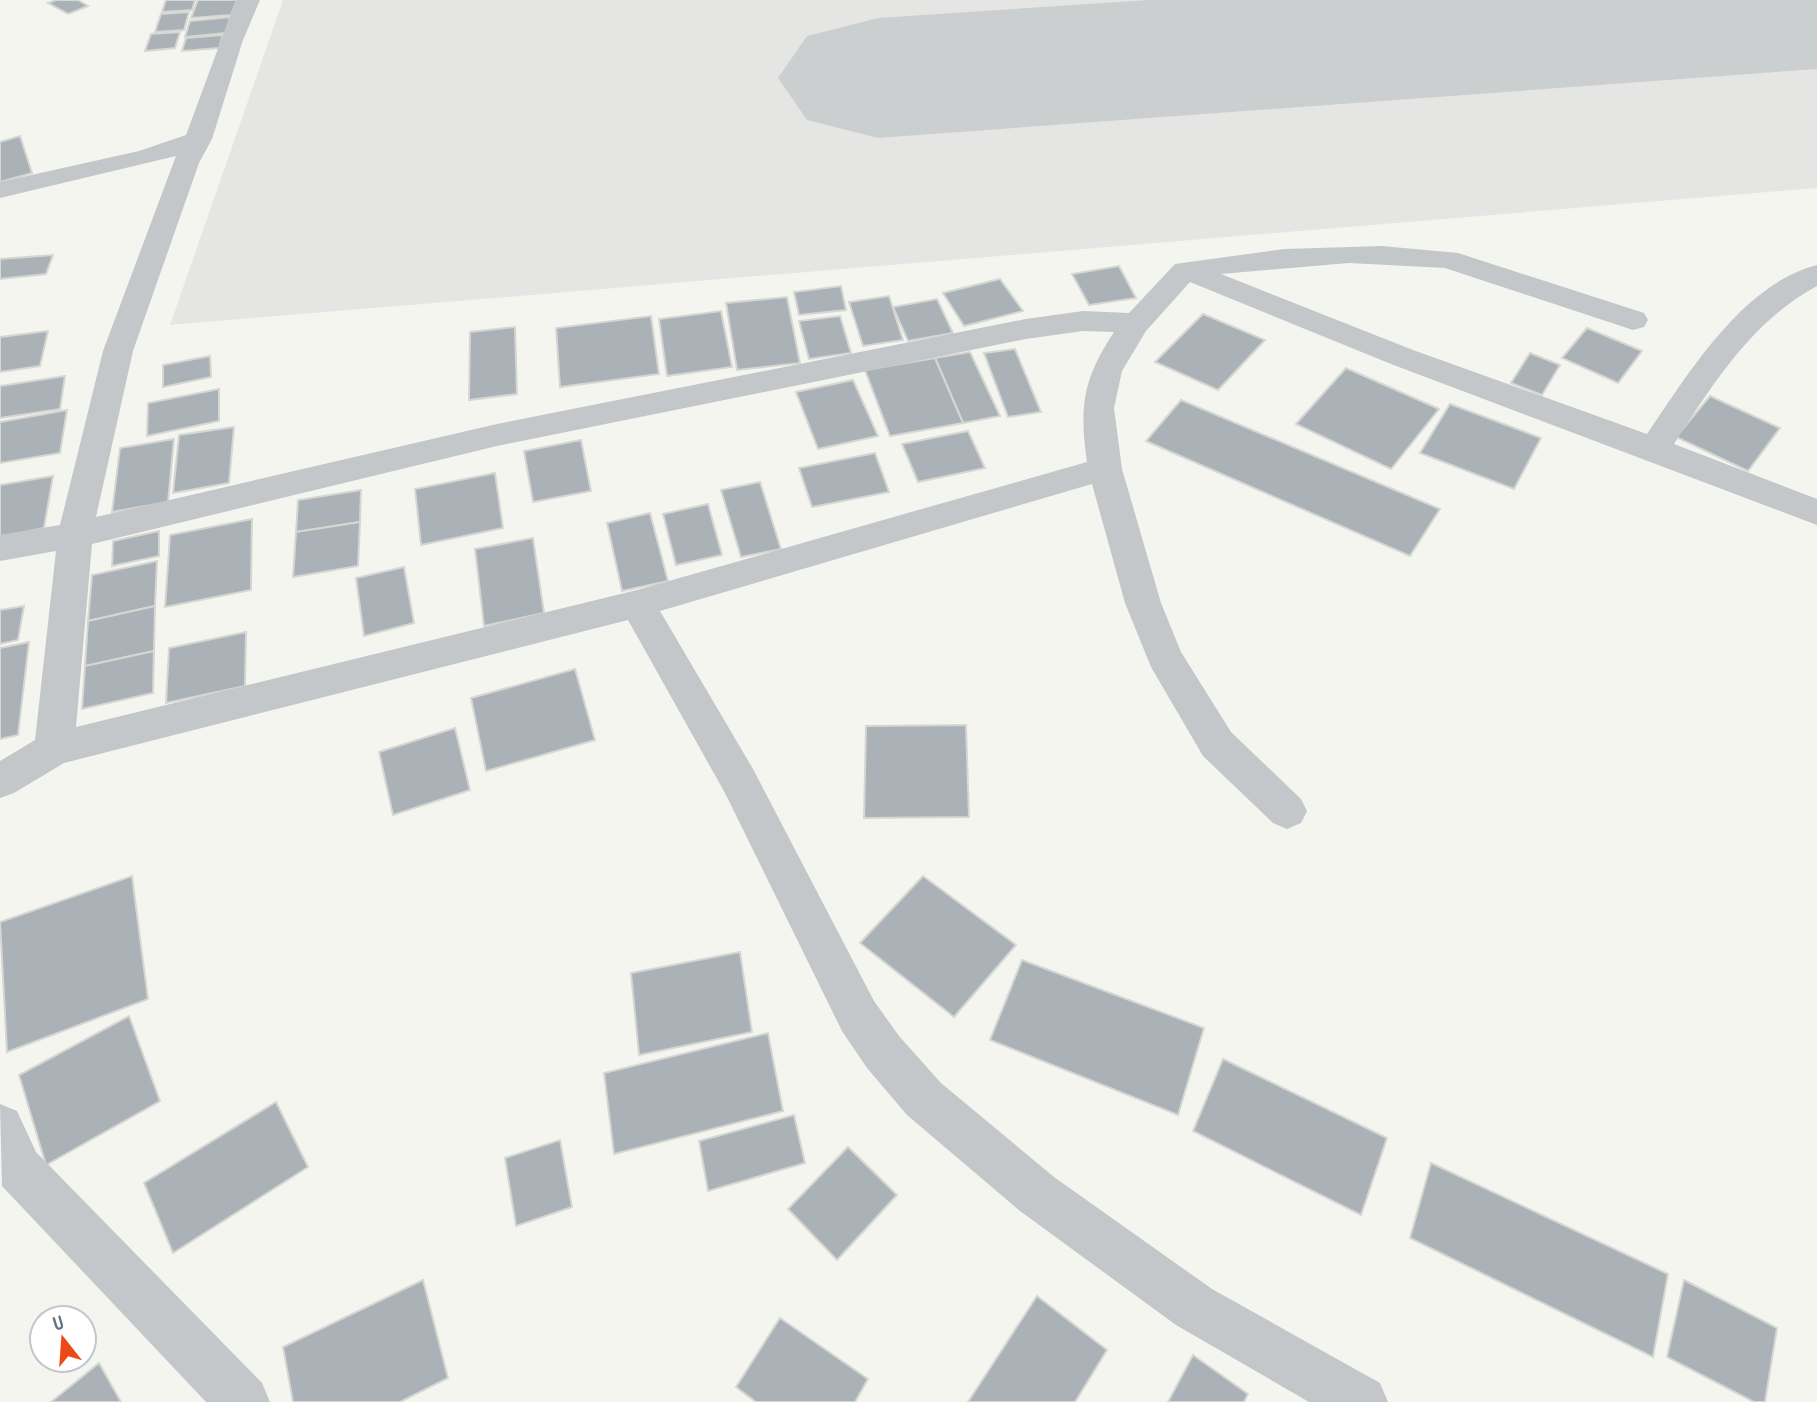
<svg xmlns="http://www.w3.org/2000/svg" width="1817" height="1402" viewBox="0 0 1817 1402" font-family="'PT Sans Narrow',sans-serif">
  <style>
    .built { fill: #e5e6e4 }
    .lines { fill: none; stroke-linecap: round; stroke-linejoin: round }
    .runway { fill: #cccfd0; fill-rule: evenodd }
    .building { fill: #aab2b7; stroke: #d6d6d3; stroke-width: 2 }
    .minor { fill: #c4c7ca; fill-rule: evenodd }
  </style>
  <rect width="100%" height="100%" fill="#f5f5f0"/>
  <path class="built" d="M283,0H1817V188L170,325Z"/>
  <g class="lines">
    <path class="runway" d="M1149,0H1817V69L878,138L807,120L778,78L807,36L878,18Z"/>
  </g>
  <g class="building">
    <path d="M56,0H78L88,6L68,14L48,3Z"/>
    <path d="M166,0H195L192,10L162,12Z"/>
    <path d="M198,0H237L231,15L191,18Z"/>
    <path d="M189,12L184,30L155,32L161,14Z"/>
    <path d="M230,17L226,33L185,37L190,21Z"/>
    <path d="M180,32L175,48L145,51L151,34Z"/>
    <path d="M223,35L219,48L182,51L186,38Z"/>
    <path d="M20,136L32,173L0,182V142Z"/>
    <path d="M53,255L46,274L0,279V259Z"/>
    <path d="M1119,266L1136,298L1089,305L1072,274Z"/>
    <path d="M1000,279L1023,311L964,326L943,293Z"/>
    <path d="M841,286L846,310L799,315L794,292Z"/>
    <path d="M889,296L903,340L863,346L849,302Z"/>
    <path d="M787,297L800,363L737,370L726,303Z"/>
    <path d="M937,299L953,333L908,341L893,307Z"/>
    <path d="M721,311L732,367L667,376L659,319Z"/>
    <path d="M1203,314L1265,340L1218,390L1155,362Z"/>
    <path d="M651,316L659,374L560,387L556,328Z"/>
    <path d="M840,316L851,353L809,359L799,321Z"/>
    <path d="M515,327L517,394L469,400L470,332Z"/>
    <path d="M1587,328L1642,351L1618,383L1562,358Z"/>
    <path d="M48,331L40,366L0,372V337Z"/>
    <path d="M1015,349L1041,412L1008,417L984,353Z"/>
    <path d="M970,352L1000,416L963,423L935,358Z"/>
    <path d="M1530,353L1560,365L1542,395L1511,383Z"/>
    <path d="M210,356L211,377L163,387V365Z"/>
    <path d="M935,358L963,423L890,436L865,370Z"/>
    <path d="M1346,368L1439,409L1391,469L1296,424Z"/>
    <path d="M65,376L60,409L0,418V386Z"/>
    <path d="M853,380L878,436L818,449L796,392Z"/>
    <path d="M219,389V421L147,436L148,403Z"/>
    <path d="M1710,396L1780,428L1748,471L1676,437Z"/>
    <path d="M1181,400L1440,509L1410,556L1146,441Z"/>
    <path d="M1450,404L1541,438L1514,489L1420,453Z"/>
    <path d="M67,410L60,453L0,463V422Z"/>
    <path d="M234,427L229,483L173,493L179,435Z"/>
    <path d="M968,431L985,468L918,482L902,444Z"/>
    <path d="M174,439L168,502L112,512L120,448Z"/>
    <path d="M581,440L591,491L533,502L524,451Z"/>
    <path d="M875,453L889,492L812,507L799,468Z"/>
    <path d="M495,473L503,528L421,545L415,489Z"/>
    <path d="M53,476L44,528L0,537V485Z"/>
    <path d="M760,482L781,549L741,557L721,490Z"/>
    <path d="M361,490L360,522L296,532L298,500Z"/>
    <path d="M708,504L722,555L676,565L663,514Z"/>
    <path d="M650,513L668,581L622,591L607,523Z"/>
    <path d="M252,519L251,590L165,607L170,535Z"/>
    <path d="M360,522L358,566L293,577L296,532Z"/>
    <path d="M159,531V556L112,566L113,541Z"/>
    <path d="M533,538L544,613L484,626L475,549Z"/>
    <path d="M157,561L155,606L88,621L92,575Z"/>
    <path d="M404,567L414,623L364,636L356,578Z"/>
    <path d="M24,606L18,640L0,644V610Z"/>
    <path d="M155,606L154,651L85,666L88,621Z"/>
    <path d="M246,632L245,686L166,703L169,648Z"/>
    <path d="M29,642L18,735L0,739V648Z"/>
    <path d="M154,651L153,693L82,709L85,666Z"/>
    <path d="M575,669L595,740L486,771L471,698Z"/>
    <path d="M966,725L969,817L864,818L866,726Z"/>
    <path d="M455,728L470,790L393,815L379,752Z"/>
    <path d="M132,876L148,999L7,1052L0,922Z"/>
    <path d="M923,876L1016,945L954,1017L860,943Z"/>
    <path d="M740,952L752,1032L639,1055L631,973Z"/>
    <path d="M1022,960L1204,1028L1178,1115L990,1040Z"/>
    <path d="M129,1016L160,1101L46,1165L19,1075Z"/>
    <path d="M768,1033L783,1111L614,1154L604,1073Z"/>
    <path d="M1223,1059L1387,1138L1361,1215L1193,1131Z"/>
    <path d="M276,1102L308,1167L173,1253L144,1183Z"/>
    <path d="M794,1115L805,1163L708,1191L699,1141Z"/>
    <path d="M560,1140L572,1207L516,1226L505,1158Z"/>
    <path d="M848,1147L897,1195L837,1260L788,1209Z"/>
    <path d="M1431,1163L1668,1274L1653,1357L1410,1238Z"/>
    <path d="M423,1280L448,1378L400,1402H293L283,1347Z"/>
    <path d="M1684,1280L1777,1328L1765,1402H1754L1667,1357Z"/>
    <path d="M1037,1296L1107,1350L1075,1402H968Z"/>
    <path d="M780,1318L868,1379L855,1402H756L736,1387Z"/>
    <path d="M1193,1355L1248,1394L1244,1402H1168Z"/>
    <path d="M99,1363L121,1402H51Z"/>
  </g>
  <g class="lines">
    <g class="minor">
      <path d="M236,0H260L243,40L212,139L199,163L133,351L96,517L497,424L1026,319L1083,311L1129,313L1175,264L1284,249L1382,246L1458,253L1644,313L1648,320L1644,327L1633,330L1445,268L1349,263L1221,274L1413,350L1647,434C1688,374 1742,284 1817,265V286C1752,321 1713,384 1674,444L1817,499V525L1391,364L1190,282L1146,331L1122,371L1114,408L1122,469L1161,603L1181,652L1231,732L1301,799L1307,811L1301,823L1287,829L1273,823L1203,756L1151,667L1125,603L1092,484L660,611L753,769L874,1001L899,1036L941,1083L1054,1177L1212,1289L1380,1383L1388,1402H1309L1176,1325L1020,1211L907,1115L867,1068L842,1031L725,793L628,620L64,763L14,793L0,798V761L35,740L56,551L0,561V535L60,525L103,351L176,156L0,198V182L139,151L186,135ZM1083,331L1114,332C1083,379 1079,407 1087,462L637,590L76,727L92,544L497,446L1026,339Z"/>
      <path d="M0,1104L17,1111L36,1152L262,1383L270,1402H206L2,1186Z"/>
    </g>
  </g>
  <g transform="translate(63 1339) rotate(343)"><circle r="33" fill="#ffffff" stroke="#c0c7cd" stroke-width="2"/>
  <path d="M0-5L12 26L0 18L-12 26Z" fill="#ec4918"/>
  <text y="-10" font-size="19" font-weight="bold" text-anchor="middle" fill="#627483">U</text>
  </g>
</svg>
